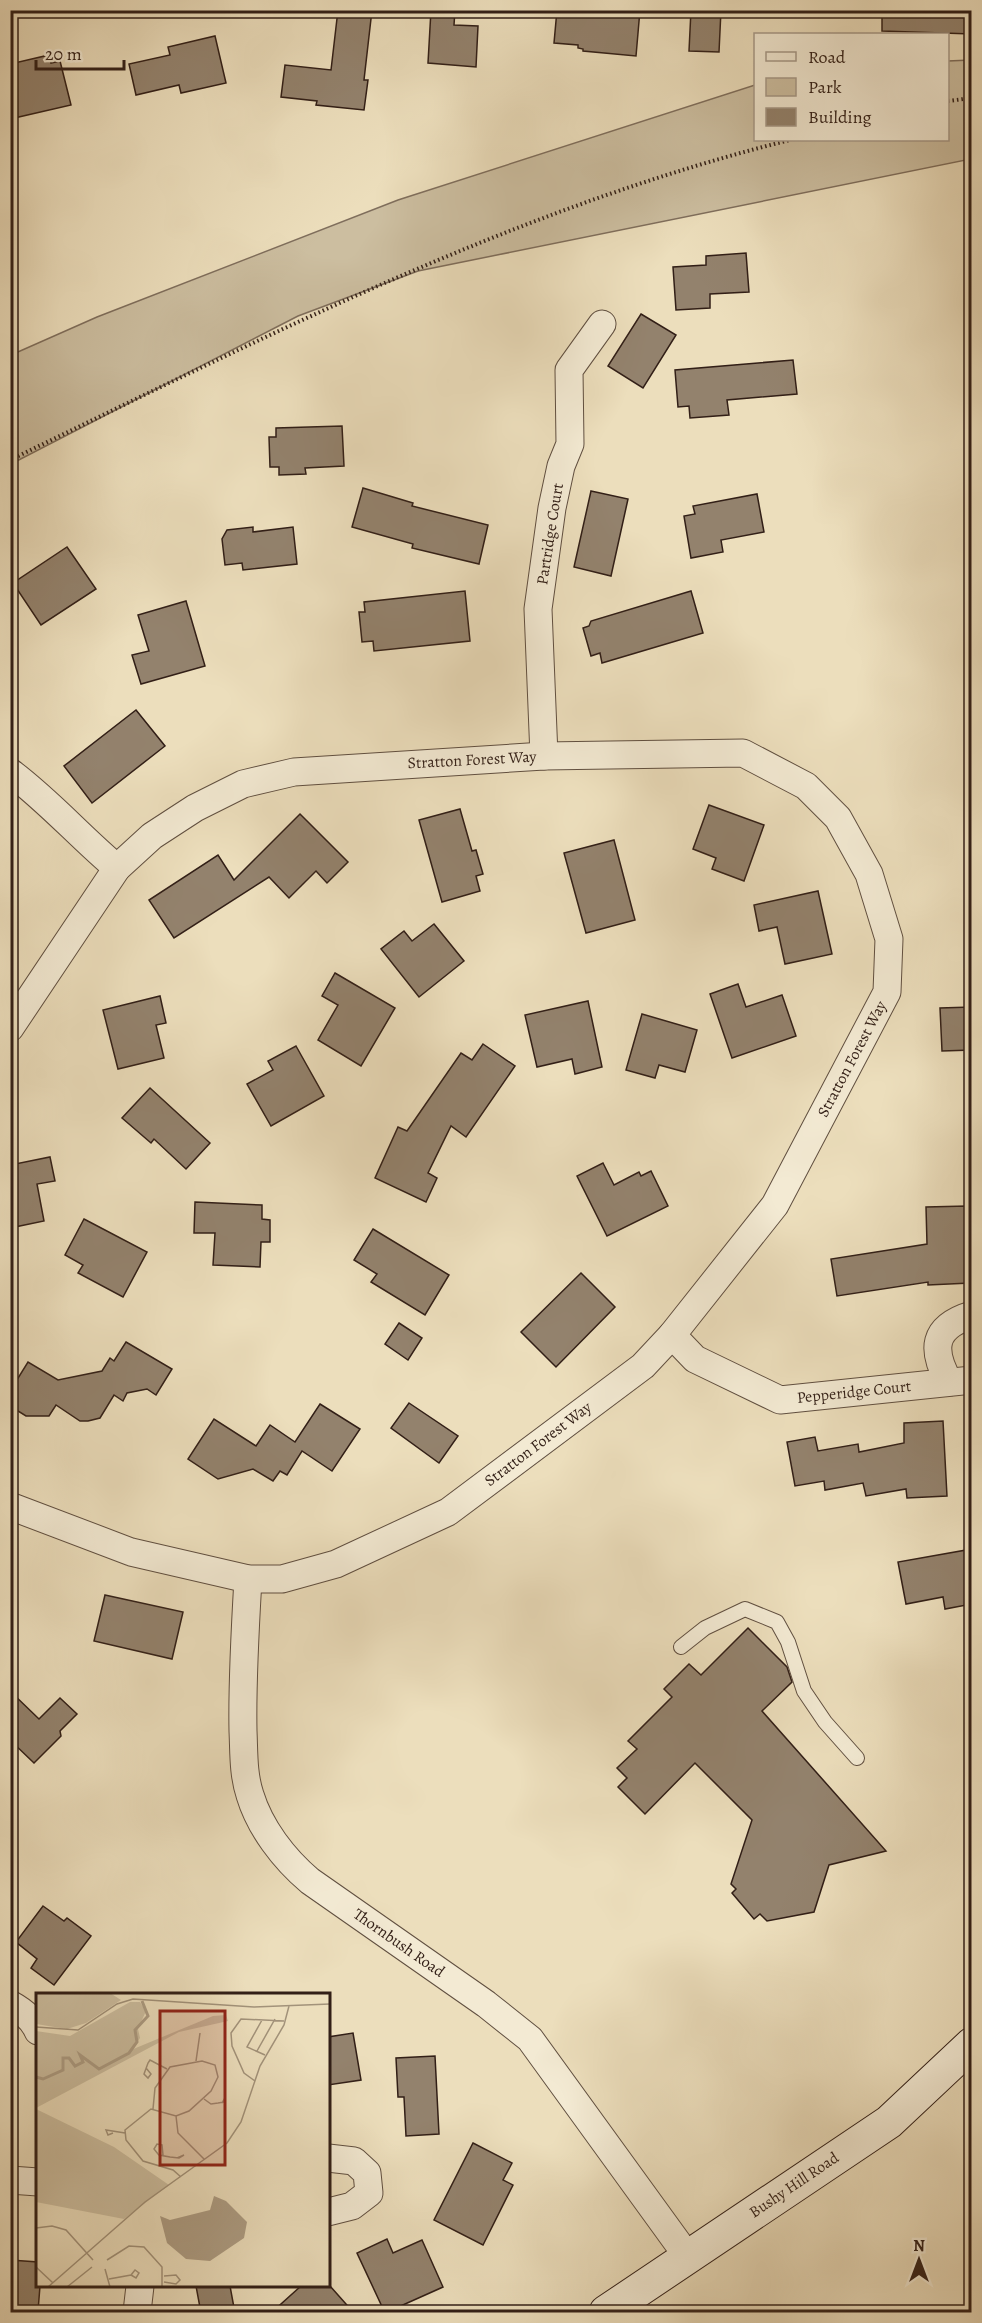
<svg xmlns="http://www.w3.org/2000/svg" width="982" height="2323" viewBox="0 0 982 2323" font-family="Alegreya,serif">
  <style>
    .green { fill: #ccbea0; stroke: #7f6e5c; stroke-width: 1.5 }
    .building { fill: #93826d; stroke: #321f17; stroke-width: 1.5 }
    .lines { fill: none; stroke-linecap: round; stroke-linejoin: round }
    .service-casing { stroke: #604f40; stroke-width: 16 }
    .minor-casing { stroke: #604f40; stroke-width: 29 }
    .secondary-casing { stroke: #321f17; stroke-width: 35 }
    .path { stroke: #321f17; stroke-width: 4; stroke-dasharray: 1.5 3; stroke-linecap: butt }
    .service { stroke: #f3ead3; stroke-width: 14 }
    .minor { stroke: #f3ead3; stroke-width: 27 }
    .secondary { stroke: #f3ead3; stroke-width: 33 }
    .labels { text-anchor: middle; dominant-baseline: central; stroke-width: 4.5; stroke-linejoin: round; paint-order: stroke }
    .street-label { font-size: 16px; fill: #321f17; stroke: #f3ead3 }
    .inset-river { fill: none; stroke: #ad9d84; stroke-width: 3 }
    .inset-road { fill: none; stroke: #a2927a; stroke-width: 1.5 }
    .view { fill: #8f2418; fill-opacity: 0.15; stroke: #8f2418; stroke-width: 3 }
    .inset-edge { fill: none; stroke: #321f17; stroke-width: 3 }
  </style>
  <rect width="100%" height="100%" fill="#ecdebc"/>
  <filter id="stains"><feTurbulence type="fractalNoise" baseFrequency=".00333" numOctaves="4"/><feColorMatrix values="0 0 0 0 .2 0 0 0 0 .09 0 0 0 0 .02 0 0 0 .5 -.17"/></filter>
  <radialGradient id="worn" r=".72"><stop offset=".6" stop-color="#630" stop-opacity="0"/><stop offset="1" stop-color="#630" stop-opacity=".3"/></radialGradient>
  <path class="green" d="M971,60V159L418,271L298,316L11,464V355L97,317L398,200L755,85L756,140H948V61Z"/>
  <g class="building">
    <path d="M338,10H372L364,80H368L364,110L316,105L317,101L281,97L285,65L331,70Z"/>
    <path d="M431,10H455L454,25L478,26L476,67L428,63Z"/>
    <path d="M557,10H640L636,56L583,51V49L578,48V45L554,43Z"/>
    <path d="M691,10H721L719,52L689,51Z"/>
    <path d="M882,10H972V34L882,31Z"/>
    <path d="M215,36L226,83L181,93L179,85L136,95L129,64L170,55L168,47Z"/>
    <path d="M49,55L51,63L60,61L71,105L10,119V64Z"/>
    <path d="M746,253L749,292L710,294V308L676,310L673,267L706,265V256Z"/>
    <path d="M641,314L676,335L643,388L608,366Z"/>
    <path d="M793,360L797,394L727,400L729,415L690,418L689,406L678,407L675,370Z"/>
    <path d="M342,426L344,466L305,468L306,474L279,475V467H270L269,437H276V428Z"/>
    <path d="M363,488L413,503L412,506L488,525L479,564L412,548L413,544L352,527Z"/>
    <path d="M591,491L628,499L611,576L574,567Z"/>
    <path d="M757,494L764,532L721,540L723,552L691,558L684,516L695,514L693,506Z"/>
    <path d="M253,527V532L293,527L297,564L243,570L242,563L225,565L222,539L227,530Z"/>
    <path d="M67,547L96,589L41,625L13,583Z"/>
    <path d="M465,591L470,641L374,651L373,641L362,642L359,612H365L364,602Z"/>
    <path d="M691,591L703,633L602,663L600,653L591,656L583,628L589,626L591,621Z"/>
    <path d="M186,601L205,666L141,684L132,655L149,651L138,615Z"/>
    <path d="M136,710L165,746L92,803L64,766Z"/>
    <path d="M709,805L764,825L744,881L712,869L716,858L693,849Z"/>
    <path d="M460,809L472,851L476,850L483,874L476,876L480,891L442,902L419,820Z"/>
    <path d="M300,814L348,862L327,883L316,871L289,898L269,877L174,938L149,900L218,855L234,880Z"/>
    <path d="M614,840L635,920L586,933L564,853Z"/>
    <path d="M818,891L832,954L785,964L777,927L759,931L754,905Z"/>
    <path d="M434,924L464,961L419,997L381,949L404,931L412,941Z"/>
    <path d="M335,973L395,1008L361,1066L318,1040L338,1005L322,996Z"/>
    <path d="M738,984L746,1007L782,995L796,1036L732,1058L710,994Z"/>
    <path d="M160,996L166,1023L156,1025L164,1058L118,1069L103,1010Z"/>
    <path d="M588,1001L602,1067L575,1074L572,1059L537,1067L525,1015Z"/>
    <path d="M972,1007V1050L942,1051L940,1008Z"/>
    <path d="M642,1014L697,1030L685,1072L659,1065L655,1078L626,1070Z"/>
    <path d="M483,1044L515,1066L466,1137L451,1126L428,1173L437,1178L426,1202L375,1178L398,1127L407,1131L461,1053L472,1060Z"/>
    <path d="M296,1046L324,1096L271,1126L247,1084L273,1070L268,1061Z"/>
    <path d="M150,1088L210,1143L186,1169L154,1139L151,1143L122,1118Z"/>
    <path d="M50,1157L55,1181L37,1184L44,1221L10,1228V1165Z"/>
    <path d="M603,1163L614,1185L639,1172L641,1176L651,1171L668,1206L607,1236L577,1176Z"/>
    <path d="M195,1202L262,1205V1219L270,1220V1242H261L260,1267L213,1265L215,1233H194Z"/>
    <path d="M967,1206L970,1283L928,1285V1282L837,1296L831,1259L927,1244L926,1207Z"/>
    <path d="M84,1219L147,1252L123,1297L78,1273L83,1265L65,1255Z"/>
    <path d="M373,1229L449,1275L425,1315L371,1282L377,1274L354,1260Z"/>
    <path d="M581,1273L615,1307L556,1367L521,1332Z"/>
    <path d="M399,1323L422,1338L408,1360L385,1344Z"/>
    <path d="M126,1342L172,1369L156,1395L147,1389L127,1393L123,1401L114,1395L100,1418L88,1421H80L56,1405L49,1416H26L10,1406V1391L28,1362L58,1380L102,1371L110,1358L114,1361Z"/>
    <path d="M409,1403L458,1436L439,1463L391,1428Z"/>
    <path d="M320,1404L360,1429L332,1471L302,1451L287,1475L280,1471L273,1481L253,1469L218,1479L188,1459L214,1419L256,1446L270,1425L295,1442Z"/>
    <path d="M943,1421L947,1496L907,1498L906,1489L866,1496L863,1483L825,1490L824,1481L795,1486L787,1442L815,1437L818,1451L858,1444L859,1452L904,1443V1423Z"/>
    <path d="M972,1549V1604L945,1609L943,1597L906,1604L898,1562Z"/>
    <path d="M105,1595L183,1612L172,1659L94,1641Z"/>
    <path d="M748,1628L787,1667L792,1682L762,1711L886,1851L829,1865L814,1912L767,1921L760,1914L754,1919L732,1893L736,1889L731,1884L752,1820L695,1763L645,1814L618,1787L627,1778L617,1768L637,1749L628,1741L672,1697L664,1689L689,1664L701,1675Z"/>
    <path d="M10,1691L39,1719L60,1698L77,1714L60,1731L61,1736L34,1763L10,1740Z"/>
    <path d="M43,1906L64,1921L67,1918L91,1936L54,1985L31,1968L37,1959L16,1942Z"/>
    <path d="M353,2033L361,2080L328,2085V2037Z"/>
    <path d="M435,2056L439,2134L406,2136L404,2097H398L396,2058Z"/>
    <path d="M473,2143L512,2163L503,2180L513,2185L483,2245L434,2220Z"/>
    <path d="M387,2239L393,2253L422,2240L443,2287L385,2313L357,2253Z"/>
    <path d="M10,2260L38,2262V2286H40L38,2311L10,2309Z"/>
    <path d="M196,2286H230L235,2313H201Z"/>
    <path d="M301,2286H330L354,2313H271Z"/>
  </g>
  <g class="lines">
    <g class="service-casing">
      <path id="service" d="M681,1647L705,1628L745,1609L777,1622L788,1642L804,1691L825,1722L857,1758"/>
    </g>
    <g class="minor-casing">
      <g id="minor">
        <path d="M544,756L538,609L552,508L561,466L570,444L569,370L602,324"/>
        <path d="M10,772C49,801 80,837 117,868"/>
        <path d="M10,1028L117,868L152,836L195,808L243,784L294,772L544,756L743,753L806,786L838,818L869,874L889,939L887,992L775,1205L672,1335L643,1366L448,1512L336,1564L282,1579H248L131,1552L10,1506"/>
        <path d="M672,1335L695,1359L780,1400L972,1380"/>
        <path d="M949,1382C931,1350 932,1327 972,1315"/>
        <path d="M248,1579C245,1630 242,1680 243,1731C244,1752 243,1774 250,1795C260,1828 284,1859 310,1881L486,2004L530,2039L688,2257"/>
        <path d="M10,2004C21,2010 33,2019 38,2031"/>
        <path d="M328,2158L354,2161L367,2173L369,2193L352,2206L328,2212"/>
        <path d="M10,2180L38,2182"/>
        <path d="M137,2312L140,2286"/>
      </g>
    </g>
    <g class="secondary-casing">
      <path id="secondary" d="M606,2312L889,2122L972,2044"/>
    </g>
    <g class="path">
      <path d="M948,101L972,98"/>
      <path d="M10,460C263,338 516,208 790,140"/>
    </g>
    <use href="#service" class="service"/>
    <use href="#minor" class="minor"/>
    <use href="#secondary" class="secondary"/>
  </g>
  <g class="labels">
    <g class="street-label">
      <text transform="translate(550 534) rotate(-81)">Partridge Court</text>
      <text transform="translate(472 760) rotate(-3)">Stratton Forest Way</text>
      <text transform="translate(852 1059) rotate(-62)">Stratton Forest Way</text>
      <text transform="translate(854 1392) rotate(-6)">Pepperidge Court</text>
      <text transform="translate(538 1444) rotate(-37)">Stratton Forest Way</text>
      <text transform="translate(399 1943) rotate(35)">Thornbush Road</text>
      <text transform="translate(794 2185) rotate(-34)">Bushy Hill Road</text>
    </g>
  </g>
  <g transform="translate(36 1993)">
    <rect width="294" height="294" fill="#ecdebc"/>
    <path d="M0,0H74L85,7L50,30L31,36L0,31ZM94,9H104L110,18L102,36L104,45L95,57L177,23L190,22L192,28L143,39L0,115V38L34,43ZM0,116L78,154L133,192L88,226L0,209Z" fill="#ccbea0"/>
    <path d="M178,203L190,208L211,229L208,245L174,268L150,266L131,250L124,223L134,227L174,217Z" fill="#ad9d84"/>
    <path class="inset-river" d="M0,84L7,86L27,77V65H33L39,73L47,69L44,62L63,76L93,60L101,49L99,37L112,23L106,8"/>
    <path class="inset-road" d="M226,27L211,54L229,62M0,34L42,37L81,11L97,6L218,14L294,11M221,58L239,26M160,68L164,40M110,75L115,81L112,85L108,81L112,70L114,67L131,76M219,88L208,80L196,53L195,40L205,26L248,28M168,106L175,111L182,110L188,109H189V105L186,110M117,116L119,95L134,74L166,68L179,72L182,84L175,98L153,118L140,123L115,116L89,137L90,147L107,168L137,177L145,184M140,123L142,140L168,166M77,140L72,142L70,137L89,140M127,162L126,152L121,151L118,156L122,161L123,162L134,164L143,165L148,162L141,165M0,235L16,233L30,237L57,267M71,267L93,253L108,254L126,274V294M0,274L17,290M69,276L74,294M73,286L95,282L99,277L103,280L100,285L95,282M128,289L140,291L144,287L140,282L128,283M12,294L109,209L191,150L205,129L224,73L248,32L253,13M31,294L56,274"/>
    <path class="view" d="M124,18H189V172H124Z"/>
    <rect width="294" height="294" class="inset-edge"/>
  </g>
  <rect width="982" height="2323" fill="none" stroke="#ecdebc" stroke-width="36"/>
  <rect x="12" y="12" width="958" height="2299" fill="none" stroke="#321f17" stroke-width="3"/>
  <rect x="18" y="18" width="946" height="2287" fill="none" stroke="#321f17" stroke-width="1.5"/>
  <rect x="754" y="33" width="195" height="108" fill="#f3ead3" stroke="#a69988" stroke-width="1.5"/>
  <rect x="766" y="52" width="30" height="9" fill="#f3ead3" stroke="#a69988" stroke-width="1.5"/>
  <text x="808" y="63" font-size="18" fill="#321f17">Road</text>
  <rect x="766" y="78" width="30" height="18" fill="#ccbea0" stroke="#a69988" stroke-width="1.5"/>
  <text x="808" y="93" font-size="18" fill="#321f17">Park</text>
  <rect x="766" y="108" width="30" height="18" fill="#93826d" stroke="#a69988" stroke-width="1.5"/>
  <text x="808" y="123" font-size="18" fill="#321f17">Building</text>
  <g transform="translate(919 2260)" stroke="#f3ead3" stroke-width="4.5" paint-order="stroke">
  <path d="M0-4.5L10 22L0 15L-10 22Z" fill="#321f17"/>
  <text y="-9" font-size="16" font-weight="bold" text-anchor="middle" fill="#321f17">N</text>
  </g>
  <path d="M36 60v9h88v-9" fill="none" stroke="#321f17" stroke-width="3"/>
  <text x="45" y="60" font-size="18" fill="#321f17" stroke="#f3ead3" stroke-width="4.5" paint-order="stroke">20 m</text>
  <rect width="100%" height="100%" filter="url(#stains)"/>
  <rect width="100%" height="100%" fill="url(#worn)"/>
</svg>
